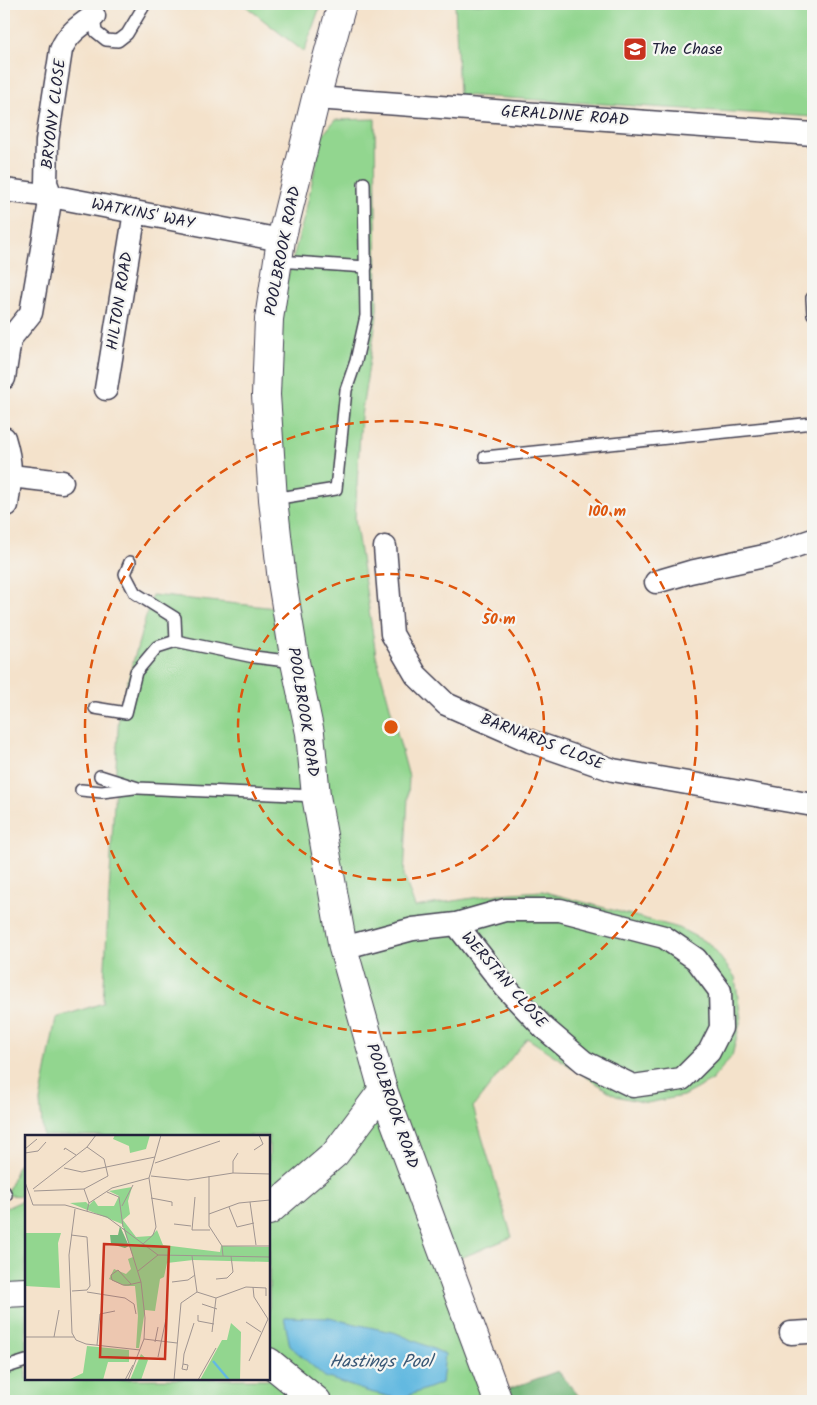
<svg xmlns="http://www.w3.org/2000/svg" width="817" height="1405" viewBox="0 0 817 1405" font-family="Kalam,sans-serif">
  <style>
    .green { fill: #92d68f; stroke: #5a7c65 }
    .forest { fill: #75b77a; stroke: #4c6c5a }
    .water { fill: #64b9e0; stroke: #436e8e }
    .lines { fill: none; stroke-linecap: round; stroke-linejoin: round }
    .lane-casing { stroke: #423f51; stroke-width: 14 }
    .street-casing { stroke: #423f51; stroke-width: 25 }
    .secondary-casing { stroke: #423f51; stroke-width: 30 }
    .lane { stroke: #fff; stroke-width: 11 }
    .street { stroke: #fff; stroke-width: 22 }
    .secondary { stroke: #fff; stroke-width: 28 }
    .ring { fill: none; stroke: #de560e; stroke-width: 2.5; stroke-dasharray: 9 6 }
    .labels { text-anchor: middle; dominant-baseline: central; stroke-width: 4.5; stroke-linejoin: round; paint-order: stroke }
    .poi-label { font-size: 16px; fill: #22223b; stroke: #f6f6f2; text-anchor: start }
    .street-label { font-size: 16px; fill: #22223b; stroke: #f6f6f2 }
    .water-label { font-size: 18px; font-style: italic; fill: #395775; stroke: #f6f6f2 }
    .inset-river { fill: none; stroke: #64b9e0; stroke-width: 2.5 }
    .inset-road { fill: none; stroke: #a09591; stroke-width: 1 }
    .view { fill: #c8321e; fill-opacity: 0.15; stroke: #c8321e; stroke-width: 2.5 }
    .inset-edge { fill: none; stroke: #22223b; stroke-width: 2.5 }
    .centre { fill: #de560e; stroke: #f6f6f2; stroke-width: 2.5 }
    .ring-label { font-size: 15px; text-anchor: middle; font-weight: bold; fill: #de560e; stroke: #f6f6f2; stroke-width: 4.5; stroke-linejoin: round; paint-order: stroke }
  </style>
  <rect width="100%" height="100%" fill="#f6f6f2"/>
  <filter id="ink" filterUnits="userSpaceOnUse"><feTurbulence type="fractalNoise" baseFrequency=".02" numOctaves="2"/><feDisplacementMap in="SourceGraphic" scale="10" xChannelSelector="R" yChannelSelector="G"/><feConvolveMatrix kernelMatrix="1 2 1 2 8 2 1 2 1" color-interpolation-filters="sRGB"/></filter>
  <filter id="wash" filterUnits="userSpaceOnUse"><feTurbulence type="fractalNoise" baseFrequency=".0096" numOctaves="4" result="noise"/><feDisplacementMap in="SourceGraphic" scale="20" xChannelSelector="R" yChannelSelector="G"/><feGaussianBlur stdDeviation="1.12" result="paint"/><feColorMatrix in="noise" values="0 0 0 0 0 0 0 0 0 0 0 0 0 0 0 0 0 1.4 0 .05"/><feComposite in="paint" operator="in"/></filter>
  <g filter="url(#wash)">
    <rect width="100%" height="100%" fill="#f4e2cb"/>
    <g class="green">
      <path d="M243,4H321L304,52Z"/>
      <path d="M455,4H813V117L459,95Z"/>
      <path d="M375,119L377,315L361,416L355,519L376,655L409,777L404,876L415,907L498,894L542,891L679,928L710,944L735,977L741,1019L732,1056L711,1081L683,1096L647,1103L616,1096L527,1038L473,1107L512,1237L441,1266L489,1401H14L4,1398V1209L26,1199V1379H269V1136H43L40,1102L56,1018L103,1003L119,712L152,595L276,608L279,309L305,214L322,136L335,120Z"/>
      <path d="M26,1161V1196L6,1195L19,1164Z"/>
    </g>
    <path class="forest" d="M558,1371L583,1401H513L509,1389Z"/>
    <path class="water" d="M284,1317L329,1318L396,1333L445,1354L442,1383L399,1399L366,1391L325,1377L290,1346Z"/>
  </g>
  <g filter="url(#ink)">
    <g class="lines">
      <g class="lane-casing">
        <g id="lane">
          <path d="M95,4L94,16L96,32L106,40L118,41L127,34L145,4"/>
          <path d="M278,261L366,267"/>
          <path d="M812,298L813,314"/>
          <path d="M485,457L813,423"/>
          <path d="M273,499L336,489L346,390L356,361L366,316L364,183"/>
          <path d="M130,562L125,574L135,593L175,618L176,641"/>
          <path d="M95,708L126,713L136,672L157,647L176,641L254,657L295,662"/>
          <path d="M100,776L138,788L316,796"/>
          <path d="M81,790L102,792L134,788"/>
          <path d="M4,1191L6,1195L4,1196"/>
          <path d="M4,1368L26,1361"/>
        </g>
      </g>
      <g class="street-casing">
        <g id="street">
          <path d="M316,98L813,134"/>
          <path d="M4,190L51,196L281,240"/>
          <path d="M4,378L10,339L31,313L51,196L46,183L47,141L61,50C67,34 81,25 94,16"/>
          <path d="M106,389L135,212"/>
          <path d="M4,438C12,464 11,478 7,505"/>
          <path d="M11,476L62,482"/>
          <path d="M385,547L392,634L416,675L446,704L530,741L613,770L813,805"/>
          <path d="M656,582L690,572L769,555L813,540"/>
          <path d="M343,948L413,929L456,924L505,910H560L664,937L696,959L720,991L721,1028L709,1052L682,1079L633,1086L584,1062L544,1028L506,988L456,924"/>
          <path d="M791,1333L808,1332"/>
        </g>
      </g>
      <g class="secondary-casing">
        <g id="secondary">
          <path d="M342,4L316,98L281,240L269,319L266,395L273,499L282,581L295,662L310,733L316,796L343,948L383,1090L498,1401"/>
          <path d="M269,1211L335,1154L383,1090"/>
          <path d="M4,1293L26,1292"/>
          <path d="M269,1362L317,1401"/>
        </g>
      </g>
      <use href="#lane" class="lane"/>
      <use href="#street" class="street"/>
      <use href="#secondary" class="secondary"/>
    </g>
  </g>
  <g class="ring">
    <circle cx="391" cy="727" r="153"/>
    <circle cx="391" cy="727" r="306"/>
  </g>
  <defs>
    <g id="school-square" transform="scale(1.25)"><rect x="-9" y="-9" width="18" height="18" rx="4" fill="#c8321e" stroke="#f6f6f2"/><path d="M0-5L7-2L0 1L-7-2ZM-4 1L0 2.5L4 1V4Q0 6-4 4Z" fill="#fff"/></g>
  </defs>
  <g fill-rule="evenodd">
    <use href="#school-square" x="635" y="49"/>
  </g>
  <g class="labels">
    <g class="poi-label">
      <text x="652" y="49">The Chase</text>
    </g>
    <g class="street-label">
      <text transform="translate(54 114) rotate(-83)">BRYONY CLOSE</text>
      <text transform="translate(565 116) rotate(4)">GERALDINE ROAD</text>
      <text transform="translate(143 214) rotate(11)">WATKINS' WAY</text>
      <text transform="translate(283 251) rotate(-79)">POOLBROOK ROAD</text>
      <text transform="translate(120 301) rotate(-81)">HILTON ROAD</text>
      <text transform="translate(303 712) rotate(81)">POOLBROOK ROAD</text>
      <text transform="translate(542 742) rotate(21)">BARNARDS CLOSE</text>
      <text transform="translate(504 980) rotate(49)">WERSTAN CLOSE</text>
      <text transform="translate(392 1106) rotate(71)">POOLBROOK ROAD</text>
    </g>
    <g class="water-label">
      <text x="381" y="1362">Hastings Pool</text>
    </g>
  </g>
  <g transform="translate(25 1135)">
    <rect width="245" height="245" fill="#f4e2cb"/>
    <path d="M90,0H125L121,14L105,18L104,11L88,4ZM107,52L103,66L105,79L98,85L111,102L126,101L132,95L138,110L195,117L196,111L245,112V127L168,125L142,128L139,142L135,144L130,176L120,175L114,213H111L113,181L110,151H100L84,144L89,134L101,139L106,134L103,124L108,122L97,89L45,68L61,67L64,70L69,65L73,71H89L94,61L84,56ZM0,98H36L33,108L35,153L0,151ZM206,188L216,197L215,245H175L197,205H202ZM62,211L104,215V227H83L78,245H43L58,238ZM116,219L123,225L116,245H105Z" fill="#92d68f"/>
    <path d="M95,91L104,111L100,113L86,109L85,100H93Z" fill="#75b77a"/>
    <path class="inset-river" d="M188,226L204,245"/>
    <path class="inset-road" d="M62,12L79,24L83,41L59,54L64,68M0,14L12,4M39,15L40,13L51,20M229,15L238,9L234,0M0,18L13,16L21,7M130,28L195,6M39,33L57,37L130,22M208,38V26L213,18M126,41L163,45L208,38L245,39M184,41V91L197,111L198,121M0,47L8,70H40L82,82L133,120L245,122M8,54L62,12L71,0M9,56L59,54M82,57L94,62L98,92M170,62L167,95H185M126,63L147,67V71M225,67L231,110M97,71L108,50M204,72L212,92L229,88M50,74L44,120L47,198L51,205L61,209L115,215M62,76L64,68L87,53L124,43L136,0M184,79L214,68L245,65M149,89L166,91M99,93L116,147L120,183L119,204L103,245M46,100L62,102L65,151L62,155L47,156M118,109L128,100L131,92L124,43M197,111H245M167,121L172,157M113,136L133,120M191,144L202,143L208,137L206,121M147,147L163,145L170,140M106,149L93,135L86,140L87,145L98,150H103L116,147M62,157L100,163L109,169L111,179M172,157L191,163L187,197M191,163L221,152L241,153V161M177,169L192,174M173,180V186L189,189M221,187L236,197M0,202H49M29,202L34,175M119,204L152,208M130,207L133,192M72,210L75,179L90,176M133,222L141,184M224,226L243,184L229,162L228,152M158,229L163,230L162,235L157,234L158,229L159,219L169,188M100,245L108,230M149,245L156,168L172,157M173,245L191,213"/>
    <path class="view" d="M79,109L144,112L140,224L75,222Z"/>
    <rect width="245" height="245" class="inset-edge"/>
  </g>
  <circle cx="391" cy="727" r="8" class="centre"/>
  <g class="ring-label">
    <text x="607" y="516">100 m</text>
    <text x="499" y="624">50 m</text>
  </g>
  <rect width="817" height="1405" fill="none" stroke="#f6f6f2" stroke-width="20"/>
</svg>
